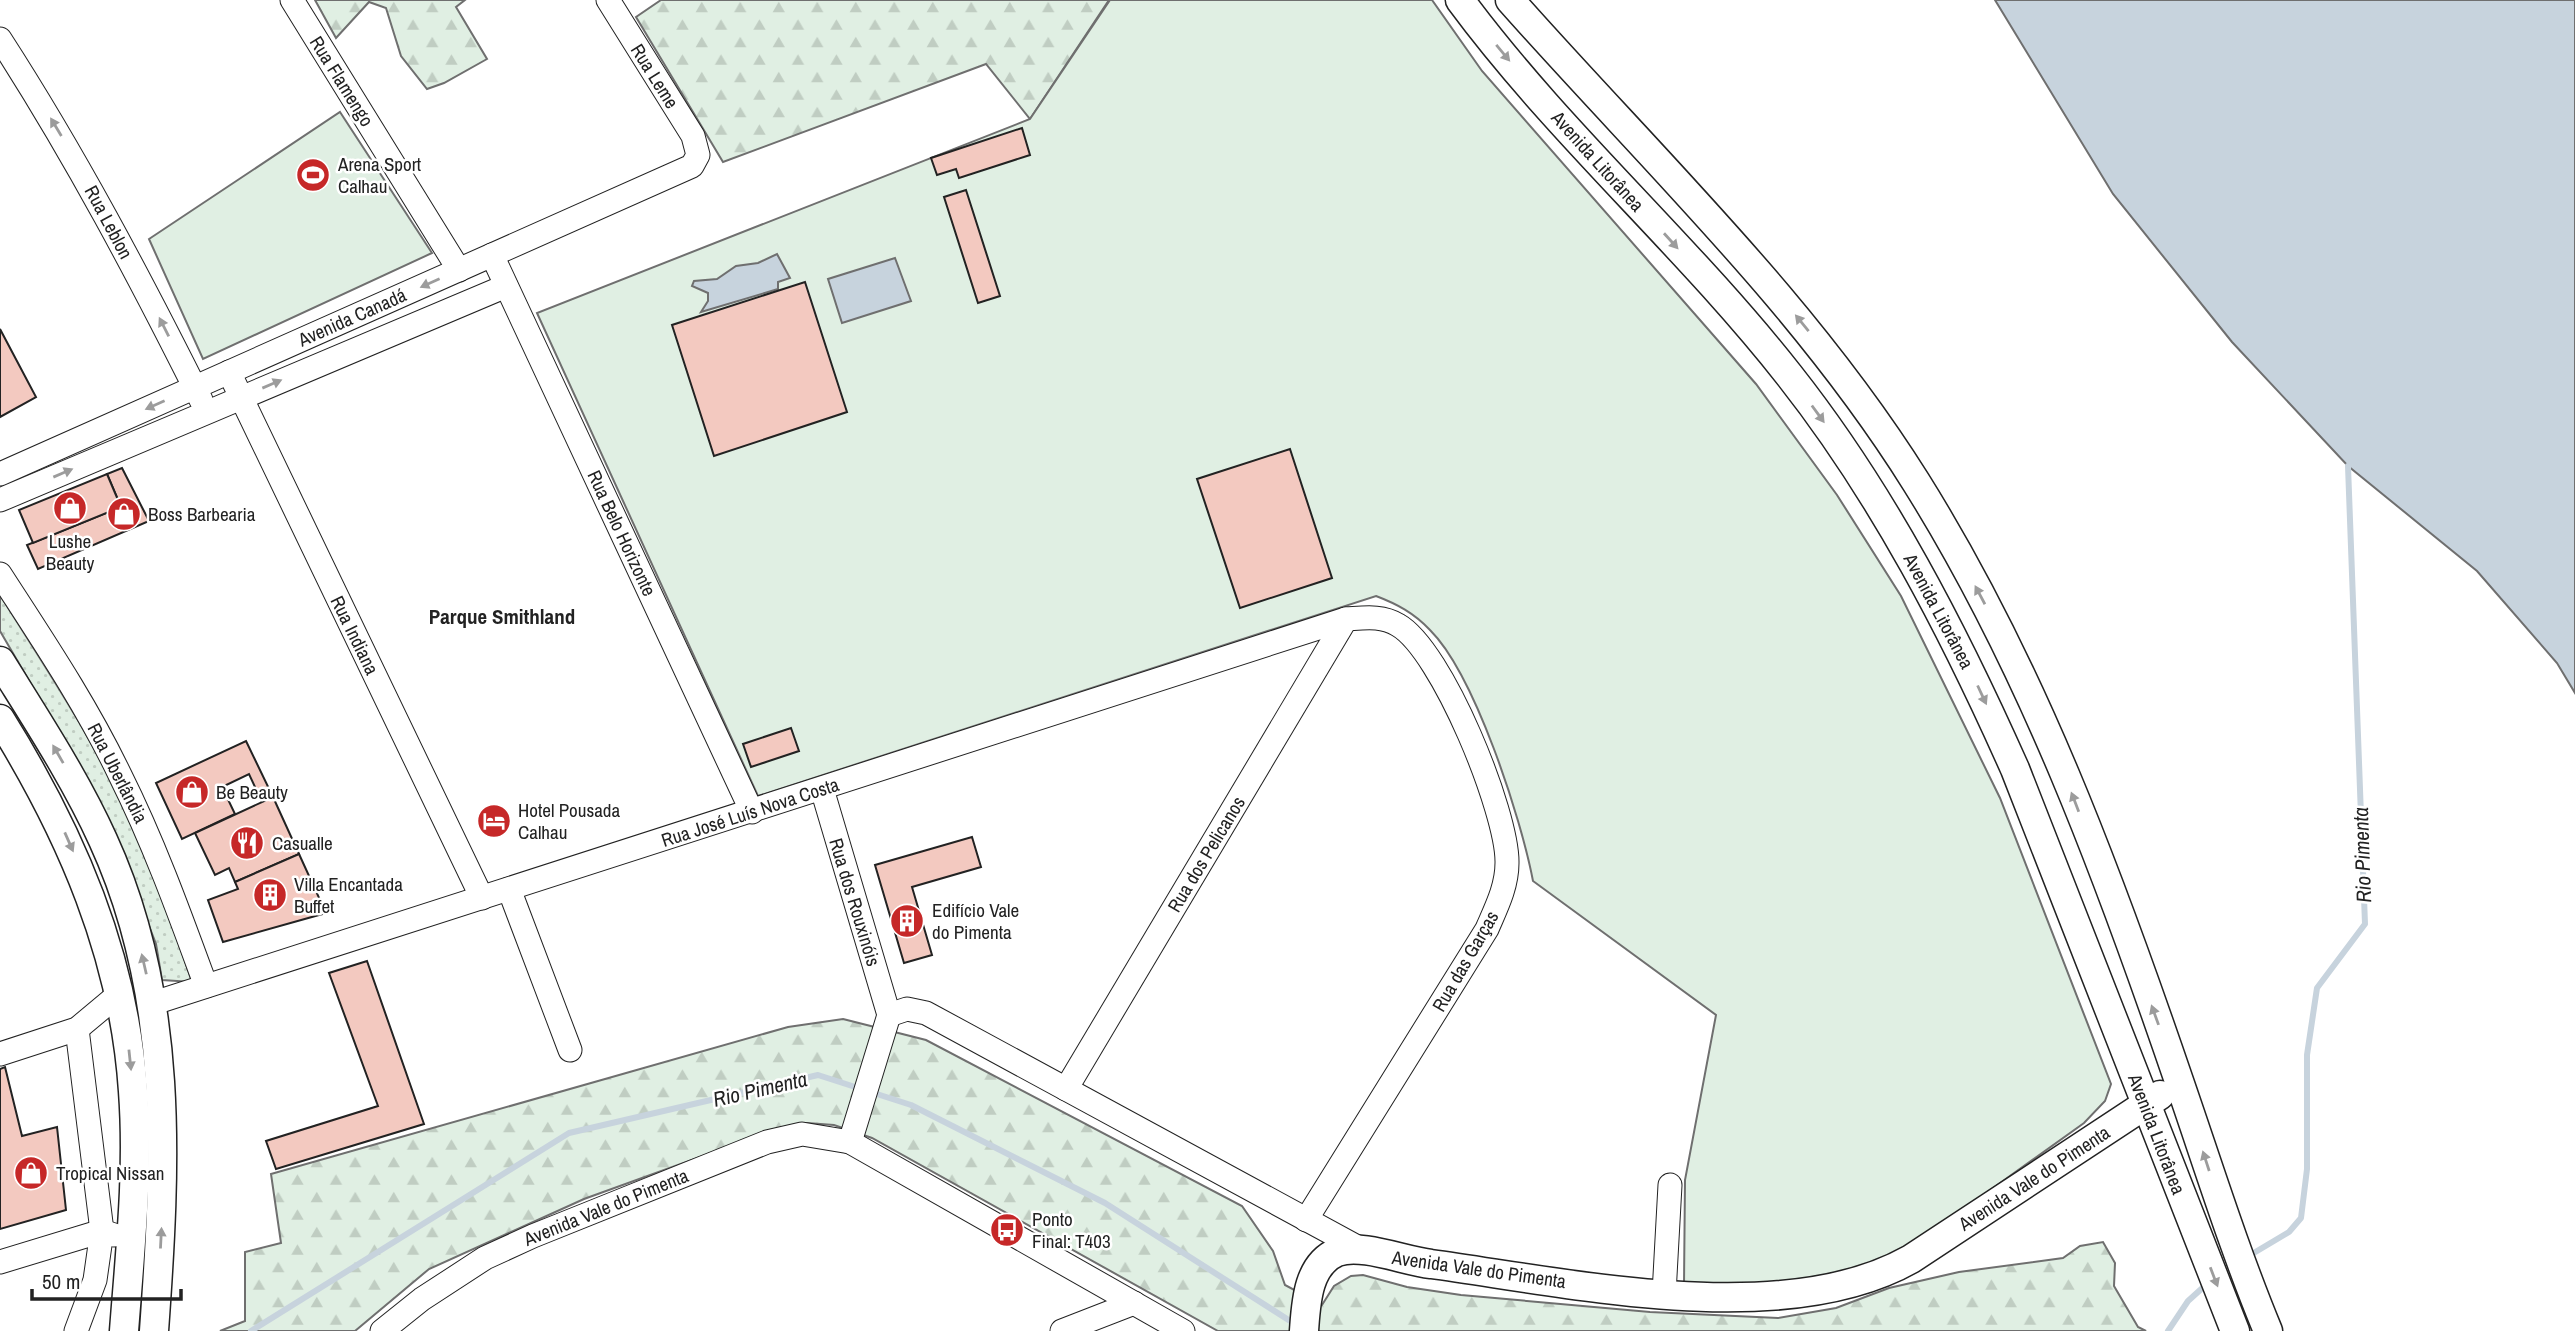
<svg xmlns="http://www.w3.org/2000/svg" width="2575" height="1331" viewBox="0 0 2575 1331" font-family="'Archivo Narrow',sans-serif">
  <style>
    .grass { fill: url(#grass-dots); stroke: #6f6f6f; stroke-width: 2 }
    .forest { fill: url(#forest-firs); stroke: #6f6f6f; stroke-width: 2 }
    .green { fill: #e0efe3; stroke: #6f6f6f; stroke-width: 2 }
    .water { fill: #c7d3dd; stroke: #6f6f6f; stroke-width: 2 }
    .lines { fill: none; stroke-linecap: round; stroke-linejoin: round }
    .stream { stroke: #c7d3dd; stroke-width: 6 }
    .building { fill: #f3c9c0; stroke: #222; stroke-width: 2 }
    .minor-casing { stroke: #222; stroke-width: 25 }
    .major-casing { stroke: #222; stroke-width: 31 }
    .minor { stroke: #fff; stroke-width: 23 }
    .major { stroke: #fff; stroke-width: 28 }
    .oneway { fill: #9c9c9c }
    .labels { text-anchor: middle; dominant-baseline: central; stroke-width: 5; stroke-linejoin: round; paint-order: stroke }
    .street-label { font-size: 19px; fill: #222; stroke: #fff }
    .poi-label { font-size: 19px; fill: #222; stroke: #fff; text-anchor: start }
    .neighbourhood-label { font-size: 21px; font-weight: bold; fill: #222; stroke: #fff }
    .water-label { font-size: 21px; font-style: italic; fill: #222; stroke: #fff }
  </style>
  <defs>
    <pattern id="grass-dots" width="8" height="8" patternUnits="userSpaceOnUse" patternTransform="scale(1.75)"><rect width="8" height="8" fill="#e0efe3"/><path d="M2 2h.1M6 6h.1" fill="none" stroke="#c0cdc2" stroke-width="1.8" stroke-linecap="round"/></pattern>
    <pattern id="forest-firs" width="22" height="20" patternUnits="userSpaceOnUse" patternTransform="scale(1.75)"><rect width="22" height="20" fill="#e0efe3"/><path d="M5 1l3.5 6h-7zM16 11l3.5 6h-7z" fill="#c0cdc2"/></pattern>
  </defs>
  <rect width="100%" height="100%" fill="#fff"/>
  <path class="grass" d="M0,595C46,668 96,743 131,822C154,874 174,928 192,982L162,980L156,944L137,895L70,751L0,631Z"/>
  <g class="forest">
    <path d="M315,0H465L456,7L487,59L444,83L427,89L401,56L386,8L369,2L336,38Z"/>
    <path d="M661,0H1109L1030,119L986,64L723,162L636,17Z"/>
    <path d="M843,1019L926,1040L1242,1206L1273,1251L1285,1285L1322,1305L1334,1286L1351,1276L1363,1275L1407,1287L1461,1295L1650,1312L1778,1318L1836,1308L1889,1288L1959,1272L2063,1258L2080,1246L2103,1242L2115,1263L2114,1286L2138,1327L2146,1331H1218L872,1138L834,1125L807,1123L769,1132L584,1199L429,1269L355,1331H220L245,1321V1252L281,1243L271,1174L788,1027Z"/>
  </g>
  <g class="green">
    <path d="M1110,0H1432L1482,71L1756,384L1837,495L1901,596L2000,798L2111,1084L2105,1101L2084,1123L1922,1239L1888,1258L1806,1285H1684L1685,1180L1716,1015L1533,881C1521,818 1475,675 1430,630C1414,613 1397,604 1376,596L758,796L537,313L1030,119Z"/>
    <path d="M340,112L432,253L203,359L149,239Z"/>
  </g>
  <g class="water">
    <path d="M1995,0H2575V693L2557,663L2477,571L2348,466L2232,342L2113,194Z"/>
    <path d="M777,254L790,278L778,282V289L701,312L708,301V293L692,286L694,281L717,279L736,266L758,263Z"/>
    <path d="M895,258L911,301L842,323L828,279Z"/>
  </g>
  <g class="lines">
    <g class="stream">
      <path d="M2247,1257L2289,1232L2301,1218L2307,1169V1055L2317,988L2365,924L2348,466"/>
      <path d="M251,1331L569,1133L818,1075L911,1105L1105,1203L1298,1326"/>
      <path d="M2168,1331L2188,1301L2209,1282"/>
    </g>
  </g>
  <g class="building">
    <path d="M1022,128L1030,155L959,178L956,169L937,175L931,158Z"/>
    <path d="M966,190L1000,296L978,303L944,197Z"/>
    <path d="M805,282L847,412L714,456L672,325Z"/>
    <path d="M0,329L36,397L0,417Z"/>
    <path d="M1290,449L1332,578L1240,608L1197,479Z"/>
    <path d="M122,468L149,521L38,569L27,545L121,507L107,474Z"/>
    <path d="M107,474L121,507L33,543L19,510Z"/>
    <path d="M791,728L799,751L751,767L743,744Z"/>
    <path d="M246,741L273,797L262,802L249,774L222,787L235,814L182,839L156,783Z"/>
    <path d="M273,797L299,854L235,882L229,868L215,875L195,833Z"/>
    <path d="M972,837L981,867L912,887L932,955L904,963L875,865Z"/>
    <path d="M299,854L326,913L223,942L208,900L238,889L235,882Z"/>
    <path d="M367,961L424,1124L276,1169L266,1141L378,1106L329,973Z"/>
    <path d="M5,1067L22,1136L57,1127L66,1210L0,1229V1069Z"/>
  </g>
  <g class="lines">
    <g class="minor-casing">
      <g id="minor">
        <path d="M292,0L459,270"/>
        <path d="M0,39C75,155 139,276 201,400"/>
        <path d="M492,255L752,812"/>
        <path d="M229,372L482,898"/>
        <path d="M0,474L692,166L698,155L693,136L608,0"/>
        <path d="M0,500L506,286"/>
        <path d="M0,574C42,639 86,704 120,775C154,843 180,915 206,986"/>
        <path d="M822,789L889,1015"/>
        <path d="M509,889L570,1050"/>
        <path d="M154,1003L1346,619C1364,618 1382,615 1398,625C1442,650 1508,813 1507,863C1507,887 1496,908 1487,929L1306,1220"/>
        <path d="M889,1015L907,1009L926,1013L1359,1248"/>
        <path d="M0,1054L77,1029L120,993"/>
        <path d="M1066,1089L1346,619"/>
        <path d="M850,1142L889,1015"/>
        <path d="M0,1262L102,1231L114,1235"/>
        <path d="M1664,1294L1670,1185"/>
        <path d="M76,1331L95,1280L102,1231L77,1029"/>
        <path d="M382,1331L422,1299L485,1258L533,1236L767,1142L802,1134L850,1142L1183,1331"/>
        <path d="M1062,1331L1134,1303"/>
      </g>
    </g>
    <g class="major-casing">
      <g id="major">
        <path d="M1460,0C1559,134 1686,244 1789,375C1883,494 1953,630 2015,769L2235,1331"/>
        <path d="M1510,0C1649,157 1804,303 1916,482C2032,667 2109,876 2179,1081C2208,1165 2234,1249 2268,1331"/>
        <path d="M0,661C36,719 75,778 103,840C175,997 166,1164 154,1331"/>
        <path d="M0,719C71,833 124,955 133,1091C139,1171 130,1252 124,1331"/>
        <path d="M1304,1331C1306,1304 1307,1265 1337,1252C1362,1243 1404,1261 1431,1264C1571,1283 1784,1331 1911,1259L2160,1095"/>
      </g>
    </g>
    <use href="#minor" class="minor"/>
    <use href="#major" class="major"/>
  </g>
  <defs><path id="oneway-solid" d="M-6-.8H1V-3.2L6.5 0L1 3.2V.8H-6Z" transform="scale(1.75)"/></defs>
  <g class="oneway">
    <use href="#oneway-solid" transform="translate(1503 53) rotate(50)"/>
    <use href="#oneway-solid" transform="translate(56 127) rotate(-121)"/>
    <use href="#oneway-solid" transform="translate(1671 241) rotate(48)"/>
    <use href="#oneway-solid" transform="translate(430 283) rotate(156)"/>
    <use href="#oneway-solid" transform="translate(1802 323) rotate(-129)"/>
    <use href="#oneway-solid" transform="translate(164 327) rotate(-117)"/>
    <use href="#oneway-solid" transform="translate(272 384) rotate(-23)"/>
    <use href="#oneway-solid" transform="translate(155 405) rotate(156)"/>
    <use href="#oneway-solid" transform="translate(1818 414) rotate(54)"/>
    <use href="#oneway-solid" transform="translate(63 473) rotate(-23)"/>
    <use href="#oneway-solid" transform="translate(1980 595) rotate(-118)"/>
    <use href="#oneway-solid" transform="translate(1982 695) rotate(65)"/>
    <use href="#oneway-solid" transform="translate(58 754) rotate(-120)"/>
    <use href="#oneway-solid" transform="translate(2075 802) rotate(-111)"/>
    <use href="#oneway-solid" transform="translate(69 842) rotate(66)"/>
    <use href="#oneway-solid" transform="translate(144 964) rotate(-103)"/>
    <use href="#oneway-solid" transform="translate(2155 1015) rotate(-110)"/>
    <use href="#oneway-solid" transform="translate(130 1060) rotate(84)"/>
    <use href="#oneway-solid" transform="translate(2206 1161) rotate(-108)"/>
    <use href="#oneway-solid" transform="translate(161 1238) rotate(-87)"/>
    <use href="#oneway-solid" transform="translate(2214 1277) rotate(69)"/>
  </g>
  <defs>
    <g id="stadium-disc" transform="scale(1.75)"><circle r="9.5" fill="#c62828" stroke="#fff"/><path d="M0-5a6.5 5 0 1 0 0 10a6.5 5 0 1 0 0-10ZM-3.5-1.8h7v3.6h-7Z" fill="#fff"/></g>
    <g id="shop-disc" transform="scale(1.75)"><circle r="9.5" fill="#c62828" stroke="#fff"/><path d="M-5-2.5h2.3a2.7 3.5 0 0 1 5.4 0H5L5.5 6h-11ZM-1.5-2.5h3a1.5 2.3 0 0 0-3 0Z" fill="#fff"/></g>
    <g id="hotel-disc" transform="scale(1.75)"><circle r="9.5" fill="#c62828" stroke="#fff"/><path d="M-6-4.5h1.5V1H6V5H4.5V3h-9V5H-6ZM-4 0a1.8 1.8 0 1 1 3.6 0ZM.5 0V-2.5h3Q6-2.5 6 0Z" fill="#fff"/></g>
    <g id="restaurant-disc" transform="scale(1.75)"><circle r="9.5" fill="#c62828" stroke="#fff"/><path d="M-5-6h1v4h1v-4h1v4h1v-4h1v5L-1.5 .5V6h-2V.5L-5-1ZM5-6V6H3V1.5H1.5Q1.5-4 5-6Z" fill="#fff"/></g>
    <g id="building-disc" transform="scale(1.75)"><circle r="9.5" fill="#c62828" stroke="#fff"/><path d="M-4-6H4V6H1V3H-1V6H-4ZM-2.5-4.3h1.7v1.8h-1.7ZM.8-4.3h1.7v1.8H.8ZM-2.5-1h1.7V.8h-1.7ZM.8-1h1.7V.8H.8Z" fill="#fff"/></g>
    <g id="bus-disc" transform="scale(1.75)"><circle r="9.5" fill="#c62828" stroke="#fff"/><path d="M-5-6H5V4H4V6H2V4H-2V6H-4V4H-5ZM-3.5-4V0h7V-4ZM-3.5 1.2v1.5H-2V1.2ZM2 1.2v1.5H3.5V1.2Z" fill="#fff"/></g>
  </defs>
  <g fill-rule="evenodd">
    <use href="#stadium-disc" x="313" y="175"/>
    <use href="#shop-disc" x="70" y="508"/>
    <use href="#shop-disc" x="124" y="514"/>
    <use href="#shop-disc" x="192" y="792"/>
    <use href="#hotel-disc" x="494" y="821"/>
    <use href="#restaurant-disc" x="247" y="843"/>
    <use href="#building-disc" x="270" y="895"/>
    <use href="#building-disc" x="907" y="921"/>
    <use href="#shop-disc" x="31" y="1173"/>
    <use href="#bus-disc" x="1007" y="1230"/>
  </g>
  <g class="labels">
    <g class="street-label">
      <text transform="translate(655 76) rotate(58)">Rua Leme</text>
      <text transform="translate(342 81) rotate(58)">Rua Flamengo</text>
      <text transform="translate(1598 161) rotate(48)">Avenida Litorânea</text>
      <text transform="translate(109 222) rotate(62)">Rua Leblon</text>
      <text transform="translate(352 317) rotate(-24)">Avenida Canadá</text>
      <text transform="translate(622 533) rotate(65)">Rua Belo Horizonte</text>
      <text transform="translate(1939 611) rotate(62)">Avenida Litorânea</text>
      <text transform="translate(355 635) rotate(64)">Rua Indiana</text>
      <text transform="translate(118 773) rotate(63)">Rua Uberlândia</text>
      <text transform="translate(750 812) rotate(-18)">Rua José Luís Nova Costa</text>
      <text transform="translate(1206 854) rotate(-59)">Rua dos Pelicanos</text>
      <text transform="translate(855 902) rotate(73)">Rua dos Rouxinóis</text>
      <text transform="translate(1465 961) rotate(-60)">Rua das Garças</text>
      <text transform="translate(2157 1134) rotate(69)">Avenida Litorânea</text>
      <text transform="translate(2034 1178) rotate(-33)">Avenida Vale do Pimenta</text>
      <text transform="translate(606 1207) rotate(-22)">Avenida Vale do Pimenta</text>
      <text transform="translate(1479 1269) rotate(8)">Avenida Vale do Pimenta</text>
    </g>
    <g class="poi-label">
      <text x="338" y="164">Arena Sport<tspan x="338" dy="22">Calhau</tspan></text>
      <text x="148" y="514">Boss Barbearia</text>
      <text x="70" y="541" text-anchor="middle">Lushe<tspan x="70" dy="22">Beauty</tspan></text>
      <text x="216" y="792">Be Beauty</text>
      <text x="518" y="810">Hotel Pousada<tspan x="518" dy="22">Calhau</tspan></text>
      <text x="272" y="843">Casualle</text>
      <text x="294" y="884">Villa Encantada<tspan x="294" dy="22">Buffet</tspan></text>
      <text x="932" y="910">Edifício Vale<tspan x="932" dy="22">do Pimenta</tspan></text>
      <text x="56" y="1173">Tropical Nissan</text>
      <text x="1032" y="1219">Ponto<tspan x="1032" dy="22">Final: T403</tspan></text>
    </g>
    <g class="neighbourhood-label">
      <text x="502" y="616">Parque Smithland</text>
    </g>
    <g class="water-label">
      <text transform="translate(2362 855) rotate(-92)">Rio Pimenta</text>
      <text transform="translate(760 1089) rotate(-13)">Rio Pimenta</text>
    </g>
  </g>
  <path d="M32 1289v10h149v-10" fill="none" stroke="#222222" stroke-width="3.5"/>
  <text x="42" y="1289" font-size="21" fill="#222222" stroke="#ffffff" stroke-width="5" paint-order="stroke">50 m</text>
</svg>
